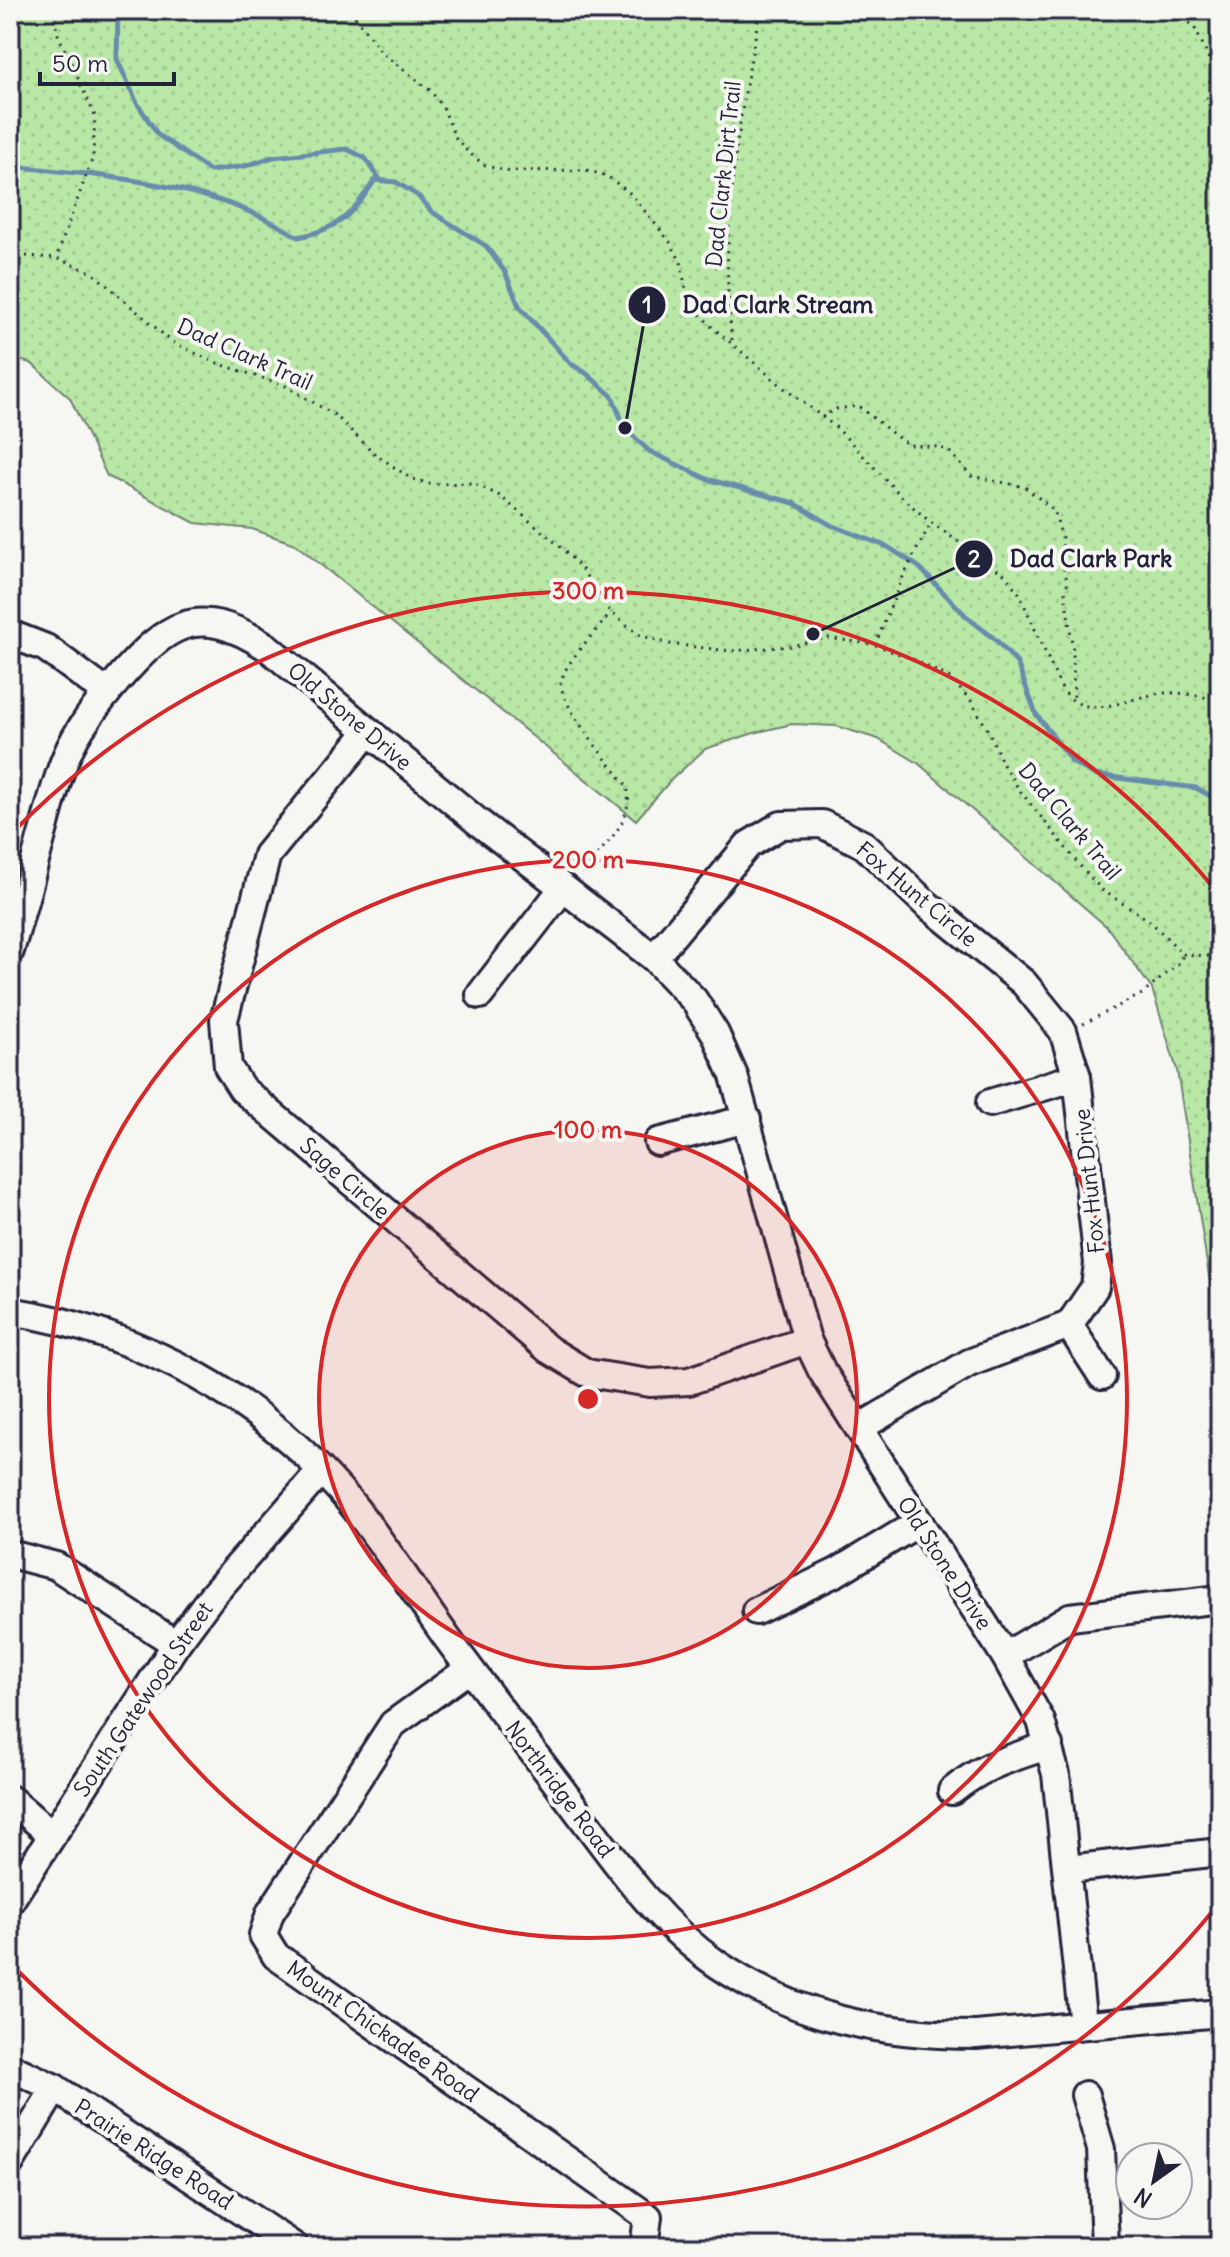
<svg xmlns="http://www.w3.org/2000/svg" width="1230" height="2257" viewBox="0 0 1230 2257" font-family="Delius,sans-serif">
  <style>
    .park { fill: url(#park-dots); stroke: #6e8470; stroke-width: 2 }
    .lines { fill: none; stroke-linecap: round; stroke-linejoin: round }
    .stream { stroke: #688cac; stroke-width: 5 }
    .minor-casing { stroke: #22223b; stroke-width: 32 }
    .path { stroke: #22223b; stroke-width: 3; stroke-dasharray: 2 6; stroke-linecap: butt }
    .minor { stroke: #f6f6f2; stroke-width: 26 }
    .ring { fill: none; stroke: #d62828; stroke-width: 4 }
    .labels { text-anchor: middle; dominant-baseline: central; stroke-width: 8; stroke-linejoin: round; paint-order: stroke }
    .street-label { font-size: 22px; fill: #22223b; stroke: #f6f6f2 }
    .centre { fill: #d62828; stroke: #f6f6f2; stroke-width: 4 }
    .ring-label { font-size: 24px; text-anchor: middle; font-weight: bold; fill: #d62828; stroke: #f6f6f2; stroke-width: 8; stroke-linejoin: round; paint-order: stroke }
    .leader { fill: none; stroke: #22223b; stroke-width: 3 }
    .callout-dot { fill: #22223b; stroke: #f6f6f2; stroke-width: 3 }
    .mark-label { font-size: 24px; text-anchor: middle; font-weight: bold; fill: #fff }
    .callout-label { font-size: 24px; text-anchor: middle; font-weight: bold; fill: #22223b; stroke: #f6f6f2; stroke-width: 8; stroke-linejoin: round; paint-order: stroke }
  </style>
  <defs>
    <pattern id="park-dots" width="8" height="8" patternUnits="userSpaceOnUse" patternTransform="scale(2)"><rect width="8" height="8" fill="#b9e7a5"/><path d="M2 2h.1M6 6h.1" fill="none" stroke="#9fc68f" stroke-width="1.8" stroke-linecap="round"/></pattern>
  </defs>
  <rect width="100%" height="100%" fill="#f6f6f2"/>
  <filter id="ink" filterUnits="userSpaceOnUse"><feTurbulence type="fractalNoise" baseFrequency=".0125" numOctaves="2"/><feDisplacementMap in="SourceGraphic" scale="16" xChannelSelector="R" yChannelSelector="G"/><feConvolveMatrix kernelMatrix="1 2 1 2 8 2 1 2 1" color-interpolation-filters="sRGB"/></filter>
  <g filter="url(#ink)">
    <path class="park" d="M10,10H1220V1347L1177,1070L1152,989L1107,927L918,763L878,739L836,726L792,724L754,733L705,749L672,779L636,820L295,544L252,529L195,523L107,476L70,398L31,363L10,358Z"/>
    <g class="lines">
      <g class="stream">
        <path d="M118,10L117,59L137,103L158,135L210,171L245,166L273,157L347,149L365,158L381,181"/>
        <path d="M10,166C107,176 214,183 298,237C340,229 352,214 375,180L396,182L418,196L432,212L486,246L505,272L519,306L571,364L586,373L612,396L625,428L649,451L707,479L794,503L831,525L888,547L919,567L966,616L996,640L1017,663L1036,714L1072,762L1095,775L1196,788L1220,801"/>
      </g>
      <g class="minor-casing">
        <g id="minor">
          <path d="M10,634L46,648L107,693"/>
          <path d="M368,732L267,855L224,1020L228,1067L242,1089L549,1350L587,1373L650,1383L689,1381L807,1340"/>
          <path d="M10,951C21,913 31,876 41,839C49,811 55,783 66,757C77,729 98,704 117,681C167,624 196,601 267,647L478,822L654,958L694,1000L715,1033L734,1076L807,1340L822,1371L1005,1656L1041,1721L1056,1774L1083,2025"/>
          <path d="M654,958L748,845L781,825L822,824L864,845L925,903L1024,983L1063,1031L1077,1077L1098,1263L1095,1287L1069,1325L969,1363L859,1428"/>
          <path d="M480,995L563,888"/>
          <path d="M990,1103L1077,1077"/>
          <path d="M658,1142L747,1119"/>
          <path d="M10,1311C142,1332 265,1400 351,1503C385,1545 415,1593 447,1638C488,1694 531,1749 573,1805C616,1862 657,1923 717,1964C796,2018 882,2035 976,2035L1220,2013"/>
          <path d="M1069,1325L1102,1376"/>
          <path d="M10,1554L56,1566L176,1644"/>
          <path d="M756,1611L837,1572L918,1523"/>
          <path d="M1005,1656L1070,1617L1220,1599"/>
          <path d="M469,1669L393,1724L270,1913L263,1935L276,1956L648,2217L644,2247"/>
          <path d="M952,1791C985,1764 1010,1759 1049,1745"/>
          <path d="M10,1799L52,1835"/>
          <path d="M1068,1869L1220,1852"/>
          <path d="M10,1901L176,1644L211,1597L321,1471"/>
          <path d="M10,2067L55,2088L295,2247"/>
          <path d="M1085,2095L1101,2149L1105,2247"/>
          <path d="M10,2163L55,2088"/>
        </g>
      </g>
      <g class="path">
        <path d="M53,10L57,32L95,116L93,157L56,258"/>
        <path d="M350,10L383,54L430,90L443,107L455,137L468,152L486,166L507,171L586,170L607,176L631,194L670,242L681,262L685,286L694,307L711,326L784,388L837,428L905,500L929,521L1004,574L1019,593L1058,681C1081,729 1126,696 1164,693C1184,692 1201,697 1220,700"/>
        <path d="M1169,10L1193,25L1208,55L1211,75L1207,100L1215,122L1220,172"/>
        <path d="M1220,53L1212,50L1208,55L1220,70"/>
        <path d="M10,255L56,258L93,273L172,342L214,362L286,386L336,416L374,453L410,478L430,484L473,483L500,496L563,549L581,568L611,613L640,635L669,644L731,651L791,646L827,638L873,644L915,660L950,678L971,701L989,732L1004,767L1021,792L1081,867L1102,890L1150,921L1183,954L1220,957"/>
        <path d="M732,340C718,231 740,117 760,10"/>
        <path d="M822,417L836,409L858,406L901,440L910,445L939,447L951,453L971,476L1025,487L1054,510L1062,538L1064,571L1068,582L1065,593L1073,650L1074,702"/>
        <path d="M875,645L905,572L931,523"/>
        <path d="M582,873C602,846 635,823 627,786C612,766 560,706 561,683C562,665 599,628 611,613"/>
        <path d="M1083,1024L1144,993L1181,961L1183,954"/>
      </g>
      <use href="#minor" class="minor"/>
    </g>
  </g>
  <circle cx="588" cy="1399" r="269" fill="#d62828" fill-opacity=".12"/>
  <g class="ring">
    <circle cx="588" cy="1399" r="269"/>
    <circle cx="588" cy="1399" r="539"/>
    <path d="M1216 1907A808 808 0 0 1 12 1965M12 833A808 808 0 0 1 1216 891"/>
  </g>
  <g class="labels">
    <g class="street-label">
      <text transform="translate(723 174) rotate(-84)">Dad Clark Dirt Trail</text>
      <text transform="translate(245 354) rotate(24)">Dad Clark Trail</text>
      <text transform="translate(350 716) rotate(40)">Old Stone Drive</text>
      <text transform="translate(1070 821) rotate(50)">Dad Clark Trail</text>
      <text transform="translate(917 894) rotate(40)">Fox Hunt Circle</text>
      <text transform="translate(345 1178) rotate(41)">Sage Circle</text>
      <text transform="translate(1089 1181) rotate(-96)">Fox Hunt Drive</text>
      <text transform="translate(945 1563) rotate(57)">Old Stone Drive</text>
      <text transform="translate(143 1699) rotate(-56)">South Gatewood Street</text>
      <text transform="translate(560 1789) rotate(53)">Northridge Road</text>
      <text transform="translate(383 2031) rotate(35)">Mount Chickadee Road</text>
      <text transform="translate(154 2154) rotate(33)">Prairie Ridge Road</text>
    </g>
  </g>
  <circle cx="588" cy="1399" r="12" class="centre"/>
  <g class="ring-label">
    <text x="588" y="599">300 m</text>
    <text x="588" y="868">200 m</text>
    <text x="588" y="1138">100 m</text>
  </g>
  <path class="leader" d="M625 428L647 305M813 634L974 559"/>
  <g class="callout-dot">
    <circle cx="625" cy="428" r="8"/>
    <circle cx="813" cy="634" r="8"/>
    <circle cx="647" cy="305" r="20"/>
    <circle cx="974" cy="559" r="20"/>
  </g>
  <g class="mark-label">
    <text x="647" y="313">1</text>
    <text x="974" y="567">2</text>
  </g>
  <g class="callout-label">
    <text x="778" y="313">Dad Clark Stream</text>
    <text x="1091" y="567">Dad Clark Park</text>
  </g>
  <rect width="1230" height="2257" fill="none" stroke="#f6f6f2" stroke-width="40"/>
  <rect x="20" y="20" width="1190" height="2217" fill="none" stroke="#22223b" stroke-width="3" filter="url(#ink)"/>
  <g transform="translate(1154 2181) rotate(213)"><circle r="38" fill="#f6f6f2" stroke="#a1a1a9" stroke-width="2"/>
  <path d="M0-6L14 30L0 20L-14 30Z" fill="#22223b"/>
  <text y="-12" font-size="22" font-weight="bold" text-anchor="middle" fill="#22223b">N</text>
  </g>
  <path d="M40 72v12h134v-12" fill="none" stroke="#22223b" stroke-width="4"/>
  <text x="52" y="72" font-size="24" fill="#22223b" stroke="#f6f6f2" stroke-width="6" paint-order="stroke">50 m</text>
</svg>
